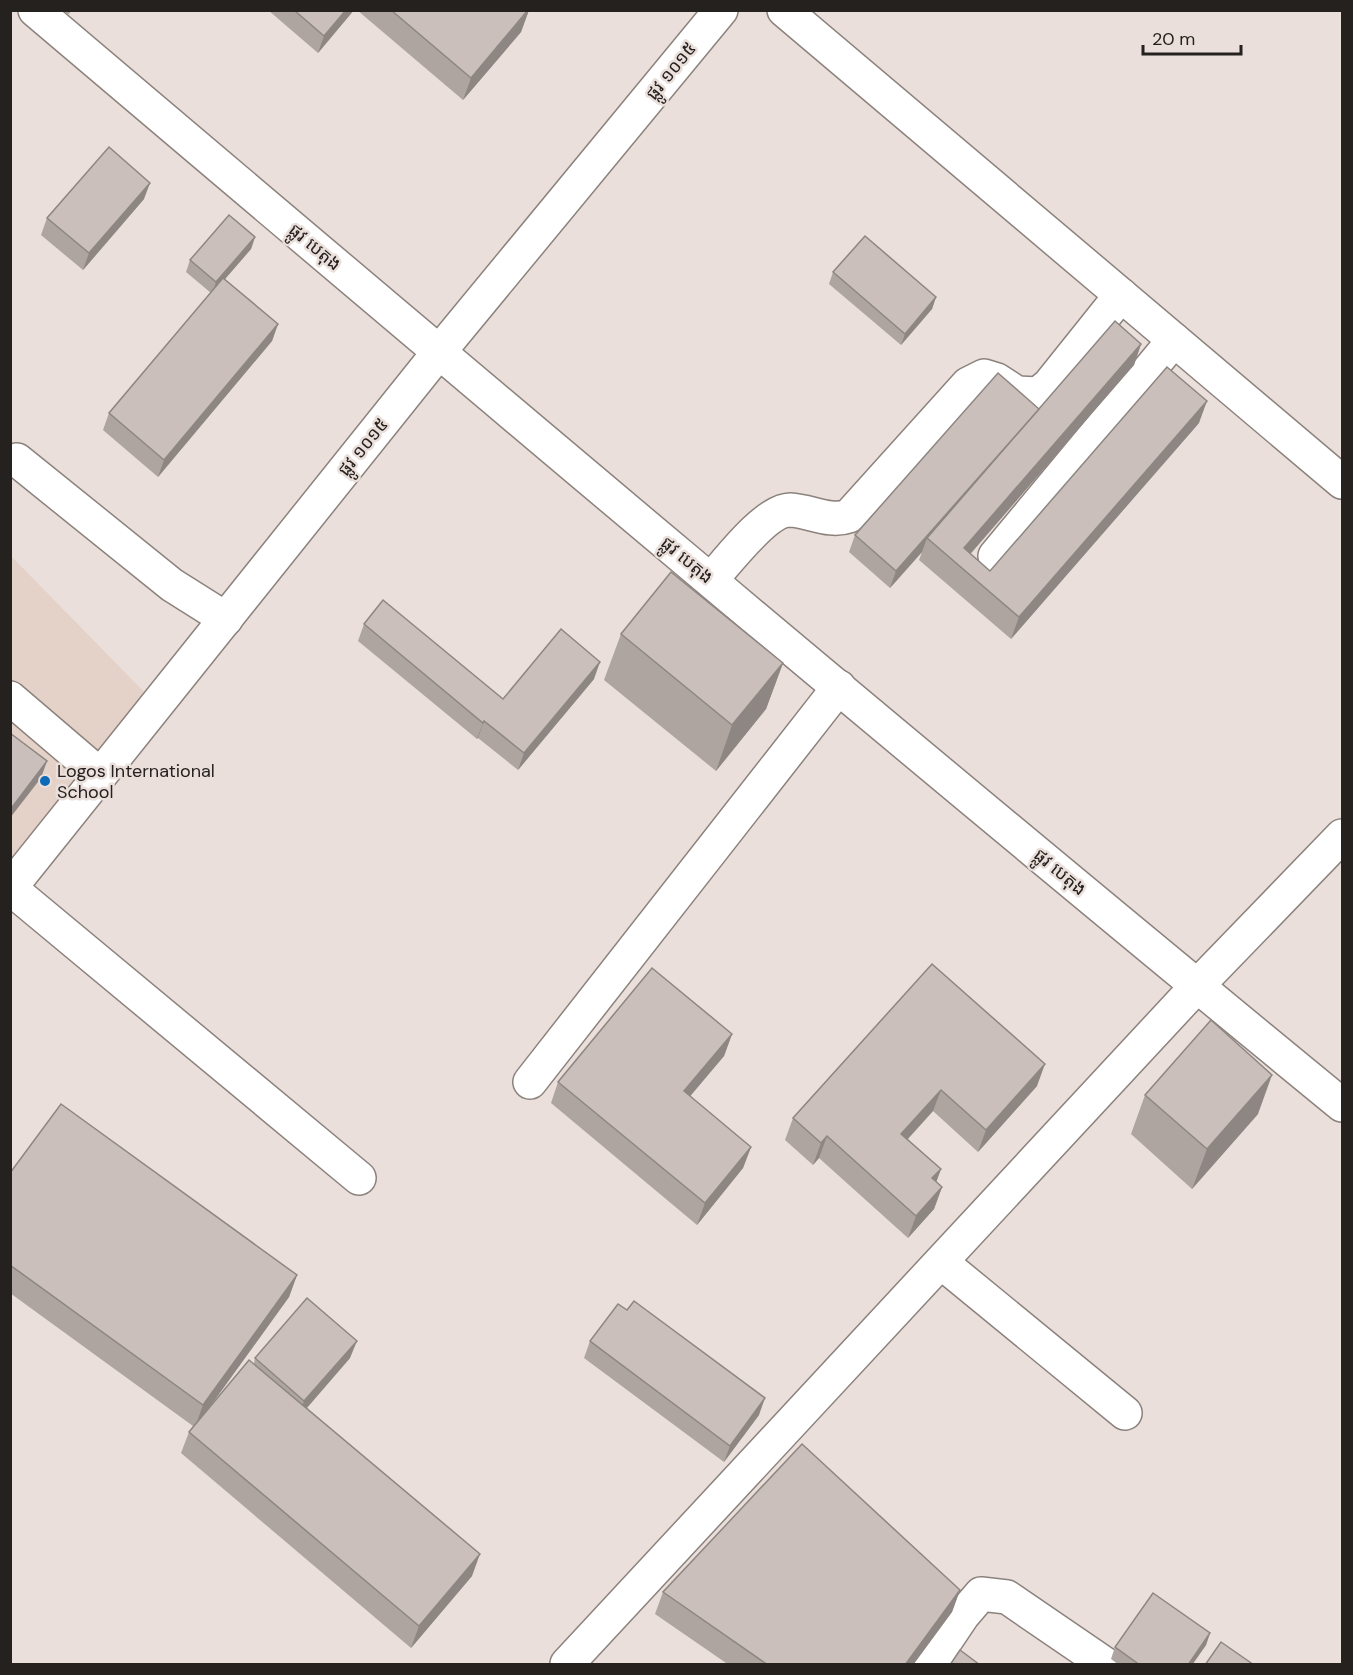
<svg xmlns="http://www.w3.org/2000/svg" width="1353" height="1675" viewBox="0 0 1353 1675" font-family="'DM Sans','Noto Sans Khmer',sans-serif">
  <style>
    .built { fill: #e4d1c8 }
    .lines { fill: none; stroke-linecap: round; stroke-linejoin: round }
    .minor-casing { stroke: #8c827d; stroke-width: 36 }
    .minor { stroke: #fff; stroke-width: 33 }
    .wall { fill: #aea4a0 }
    .shaded-wall { fill: #8d8682 }
    .building { fill: #cabfba; stroke: #8d8682; stroke-width: 1.5 }
    .poi-dot { fill: #0d6ab7; stroke: #eadfda; stroke-width: 2 }
    .labels { text-anchor: middle; dominant-baseline: central; stroke-width: 5; stroke-linejoin: round; paint-order: stroke }
    .street-label { font-size: 18px; fill: #25211f; stroke: #eadfda }
    .poi-label { font-size: 18px; fill: #25211f; stroke: #eadfda; text-anchor: start }
  </style>
  <rect width="100%" height="100%" fill="#eadfda"/>
  <path class="built" d="M11,556L148,696L11,866Z"/>
  <g class="lines">
    <g class="minor-casing">
      <g id="minor">
        <path d="M35,10C469,378 903,745 1342,1105"/>
        <path d="M784,10L1342,482"/>
        <path d="M17,460L172,585L226,619"/>
        <path d="M995,556L1174,340"/>
        <path d="M711,580C727,562 766,510 790,510C811,511 829,523 849,516L968,384L984,376L997,380L1017,393L1038,394L1049,385L1121,295"/>
        <path d="M10,698L100,775"/>
        <path d="M10,888L439,352L721,10"/>
        <path d="M10,888L359,1178"/>
        <path d="M530,1082L839,687"/>
        <path d="M941,1262L1125,1413"/>
        <path d="M567,1664L1197,986L1342,836"/>
        <path d="M930,1664L963,1615L981,1594L1007,1597L1105,1664"/>
      </g>
    </g>
    <use href="#minor" class="minor"/>
  </g>
  <g class="wall">
    <path d="M63,10H72L68,15Z"/>
    <path d="M268,10H354L318,53Z"/>
    <path d="M357,10H529L521,32L463,100Z"/>
    <path d="M144,199L83,270L41,235L47,218Z"/>
    <path d="M255,237L251,249L225,279L278,324L272,341L158,477L103,430L109,413L211,293L186,272L190,260Z"/>
    <path d="M833,272L936,297L932,309L901,345L829,284Z"/>
    <path d="M1141,344L1134,365L970,553L990,571L1199,423L1011,639L919,560L922,552L890,588L849,552L855,535L1039,409Z"/>
    <path d="M364,624L503,699L594,679L518,770L478,738L477,739L358,641Z"/>
    <path d="M621,634L783,663L766,709L716,771L604,680Z"/>
    <path d="M932,964L1037,1086L978,1152L933,1111L908,1139L941,1169L936,1182L942,1187L934,1209L908,1238L819,1158L813,1165L785,1140L793,1118Z"/>
    <path d="M732,1034L724,1056L690,1096L751,1147L743,1168L697,1225L551,1103L558,1082Z"/>
    <path d="M1145,1095L1258,1114L1192,1189L1131,1134Z"/>
    <path d="M10,1173L297,1275L289,1297L212,1404L254,1363L255,1358H350L307,1408L472,1576L411,1648L181,1453L189,1432L193,1426L10,1293Z"/>
    <path d="M590,1341L759,1415L724,1462L584,1358Z"/>
    <path d="M960,1590L952,1612L913,1665H729L655,1614L663,1592Z"/>
    <path d="M1210,1633L1206,1645L1192,1665H1119L1111,1659L1115,1647Z"/>
  </g>
  <g class="shaded-wall">
    <path d="M346,10H354L318,53L324,36Z"/>
    <path d="M529,10L521,32L463,100L471,78Z"/>
    <path d="M150,183L144,199L83,270L89,253Z"/>
    <path d="M255,237L251,249L212,294L216,282Z"/>
    <path d="M936,297L932,309L901,345L905,334Z"/>
    <path d="M278,324L272,341L158,477L164,460Z"/>
    <path d="M1141,344L1134,365L960,566L964,548Z"/>
    <path d="M1207,401L1199,423L1011,639L1019,617Z"/>
    <path d="M1039,409L927,538L922,552L890,588L896,571Z"/>
    <path d="M600,662L594,679L518,770L524,753Z"/>
    <path d="M783,663L766,709L716,771L732,725Z"/>
    <path d="M484,721L478,738L477,739L483,723Z"/>
    <path d="M47,761L41,778L10,818V810Z"/>
    <path d="M732,1034L724,1056L676,1113L684,1091Z"/>
    <path d="M1045,1064L1037,1086L978,1152L986,1130Z"/>
    <path d="M1272,1075L1258,1114L1192,1189L1207,1149Z"/>
    <path d="M941,1090L933,1111L893,1155L901,1134Z"/>
    <path d="M827,1136L819,1158L813,1165L821,1143Z"/>
    <path d="M751,1147L743,1168L697,1225L705,1203Z"/>
    <path d="M941,1169L933,1191L932,1178Z"/>
    <path d="M942,1187L934,1209L908,1238L916,1216Z"/>
    <path d="M297,1275L289,1297L195,1427L203,1405Z"/>
    <path d="M357,1341L350,1358L298,1418L304,1401Z"/>
    <path d="M765,1398L759,1415L724,1462L730,1446Z"/>
    <path d="M480,1554L472,1576L411,1648L419,1626Z"/>
    <path d="M960,1590L952,1612L913,1665H905Z"/>
    <path d="M1210,1633L1206,1645L1192,1665H1188Z"/>
  </g>
  <g class="building">
    <path d="M294,10H346L324,36Z"/>
    <path d="M391,10H528L471,78Z"/>
    <path d="M109,147L150,183L89,253L47,218Z"/>
    <path d="M229,215L255,237L216,282L190,260Z"/>
    <path d="M865,236L936,297L905,334L833,272Z"/>
    <path d="M223,278L278,324L164,460L109,413Z"/>
    <path d="M1115,321L1141,344L964,548L990,571L1167,367L1207,401L1019,617L927,538Z"/>
    <path d="M998,373L1039,409L896,571L855,535Z"/>
    <path d="M671,572L783,663L732,725L621,634Z"/>
    <path d="M383,600L503,699L561,629L600,662L524,753L484,721L483,723L364,624Z"/>
    <path d="M10,733L47,761L10,810Z"/>
    <path d="M932,964L1045,1064L986,1130L941,1090L901,1134L941,1169L932,1178L942,1187L916,1216L827,1136L821,1143L793,1118Z"/>
    <path d="M652,968L732,1034L684,1091L751,1147L705,1203L558,1082Z"/>
    <path d="M1211,1020L1272,1075L1207,1149L1145,1095Z"/>
    <path d="M61,1104L297,1275L203,1405L10,1265V1173Z"/>
    <path d="M307,1298L357,1341L304,1401L255,1358Z"/>
    <path d="M634,1301L765,1398L730,1446L590,1341L618,1304L627,1310Z"/>
    <path d="M249,1360L480,1554L419,1626L189,1432Z"/>
    <path d="M802,1444L960,1590L905,1665H768L663,1592Z"/>
    <path d="M1153,1593L1210,1633L1188,1665H1140L1115,1647Z"/>
    <path d="M1221,1642L1254,1665H1205Z"/>
    <path d="M960,1650L980,1665H950Z"/>
  </g>
  <circle class="poi-dot" cx="45" cy="781" r="6"/>
  <g class="labels">
    <g class="street-label">
      <text transform="translate(671 71) rotate(-51)">ផ្លូវ ១០១៥</text>
      <text transform="translate(315 247) rotate(40)">ផ្លូវ បេតុង</text>
      <text transform="translate(363 447) rotate(-51)">ផ្លូវ ១០១៥</text>
      <text transform="translate(687 560) rotate(40)">ផ្លូវ បេតុង</text>
      <text transform="translate(1060 872) rotate(40)">ផ្លូវ បេតុង</text>
    </g>
    <g class="poi-label">
      <text x="57" y="771">Logos International<tspan x="57" dy="21">School</tspan></text>
    </g>
  </g>
  <rect width="1353" height="1675" fill="none" stroke="#25211f" stroke-width="24"/>
  <path d="M1143 45v9h98v-9" fill="none" stroke="#25211f" stroke-width="3"/>
  <text x="1152" y="45" font-size="18" fill="#25211f" stroke="#eadfda" stroke-width="4.5" paint-order="stroke">20 m</text>
</svg>
